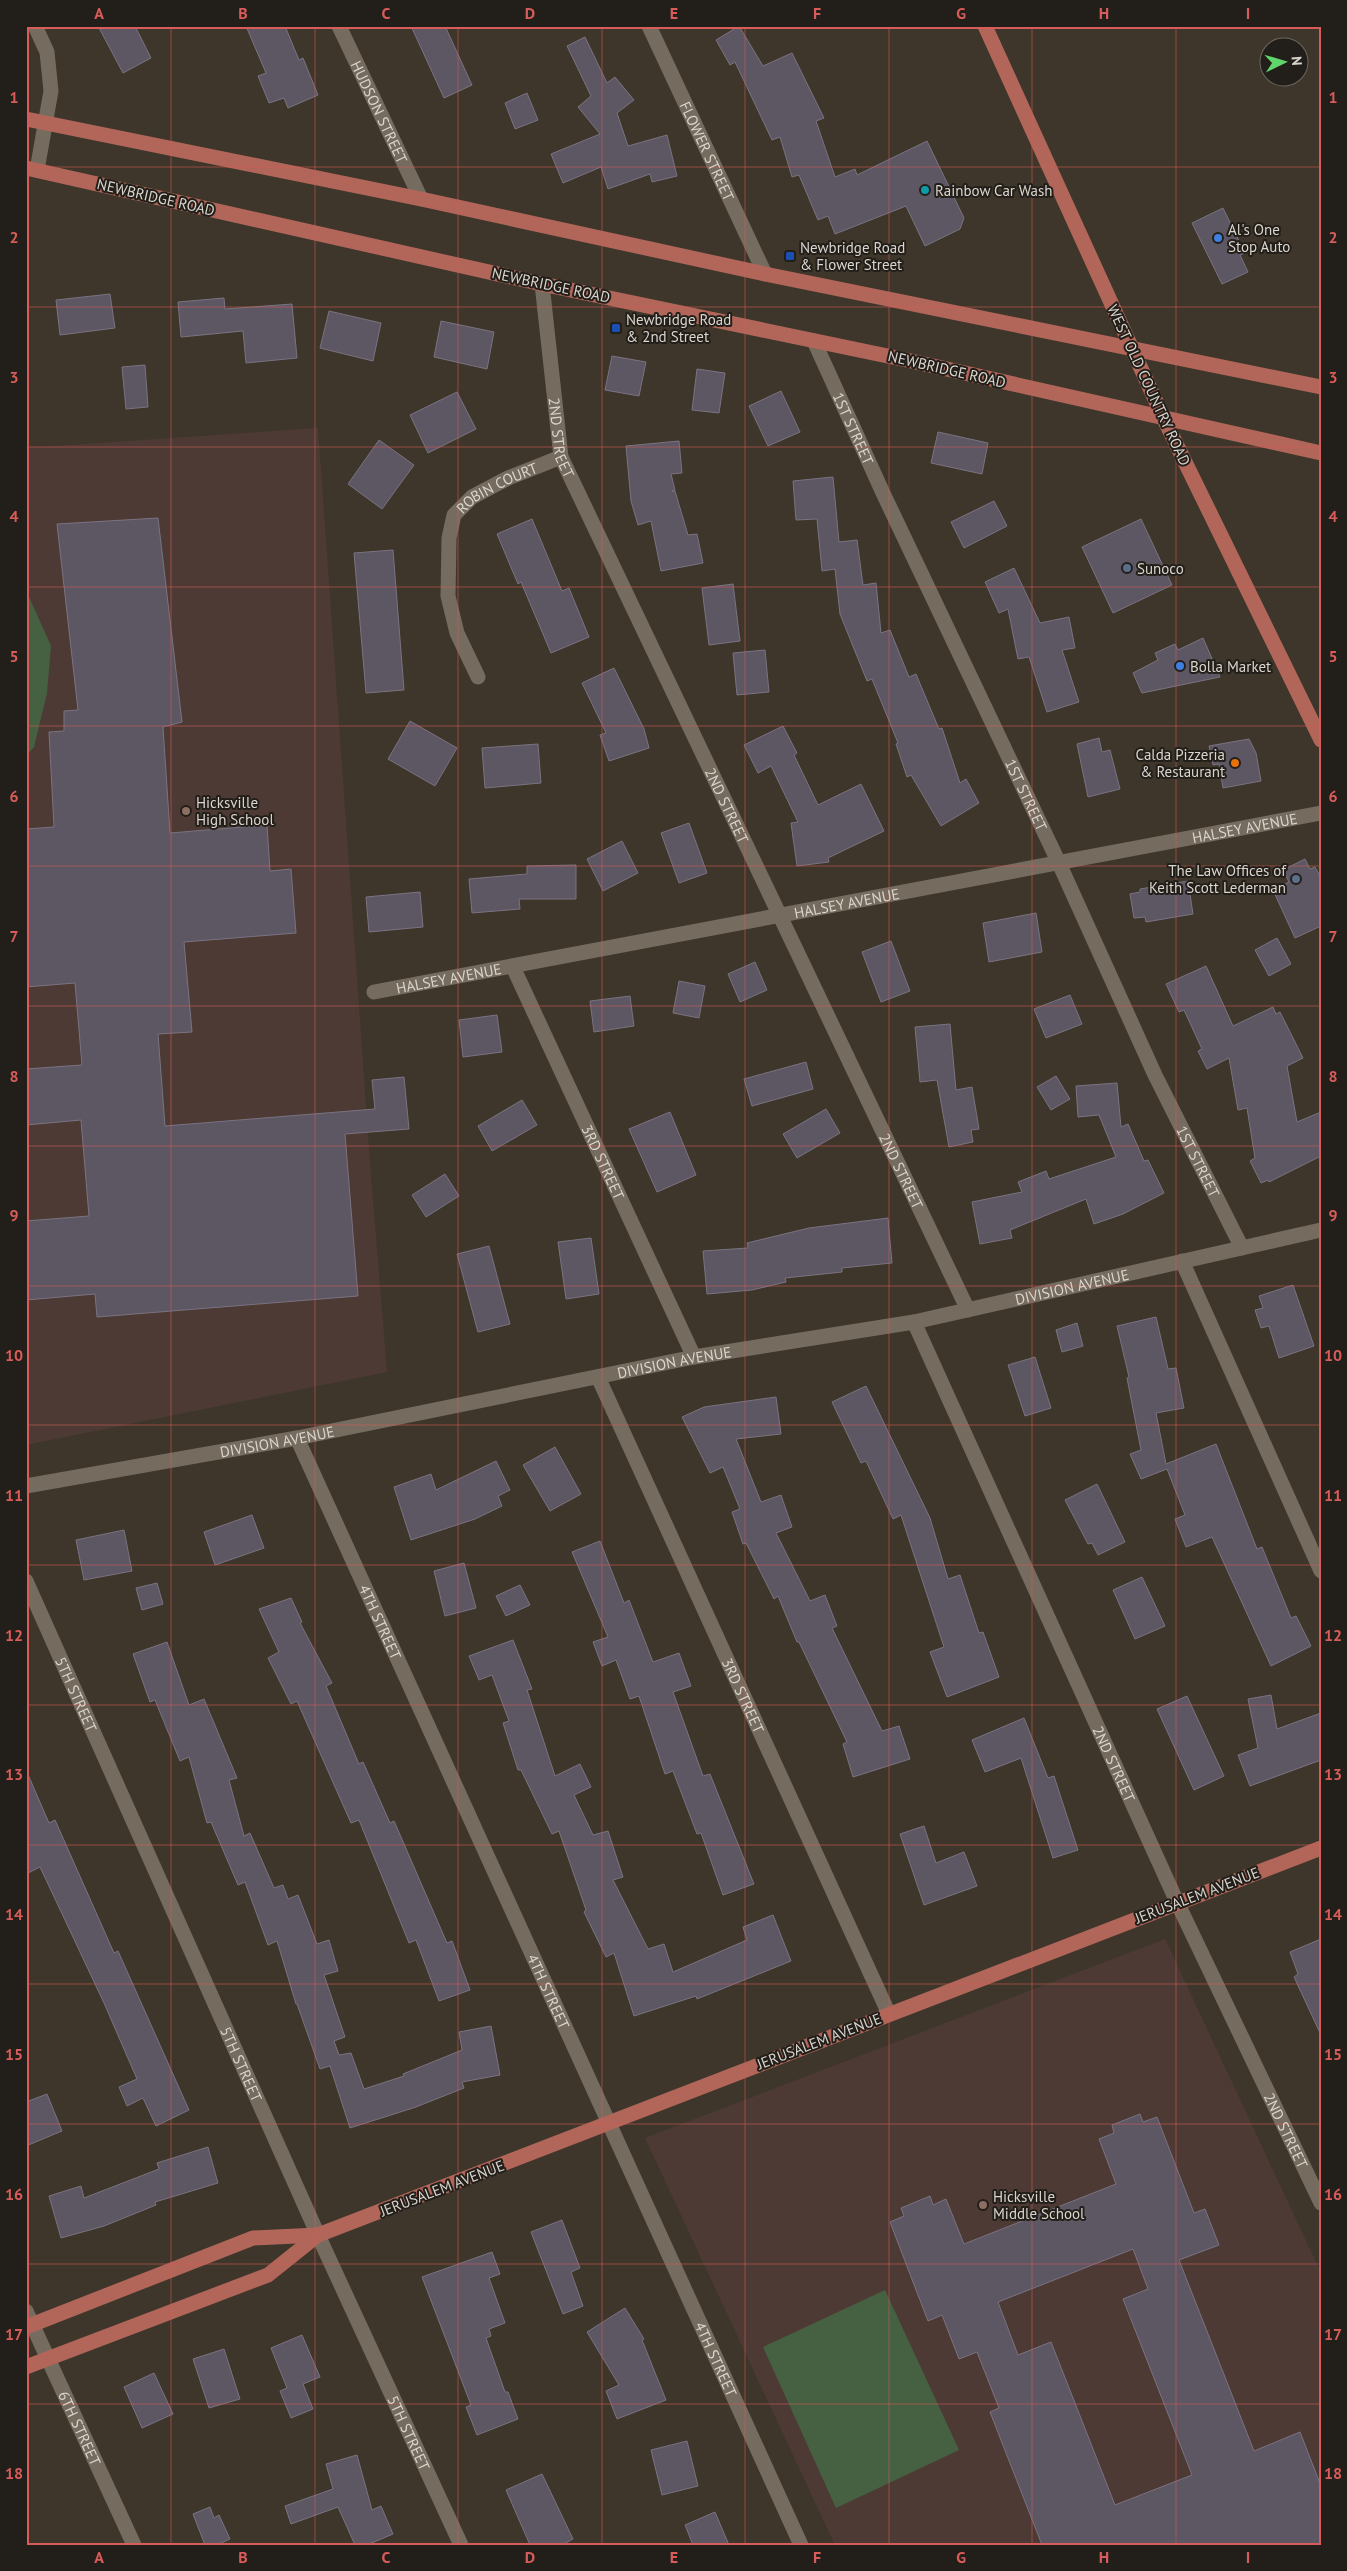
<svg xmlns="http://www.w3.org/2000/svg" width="1347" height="2571" viewBox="0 0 1347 2571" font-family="'PT Sans',sans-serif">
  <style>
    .education { fill: #4e3a35 }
    .green { fill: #456141 }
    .building { fill: #5d5764; stroke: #7a7381; fill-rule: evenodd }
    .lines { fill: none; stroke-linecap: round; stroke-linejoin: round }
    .minor { stroke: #756c5f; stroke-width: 15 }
    .major { stroke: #b2665a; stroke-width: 15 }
    .grid { fill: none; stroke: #d75c5a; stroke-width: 1; stroke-opacity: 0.55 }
    .culture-dot { fill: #0f9aa8; stroke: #221e19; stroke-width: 2 }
    .shop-dot { fill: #3f7fe0; stroke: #221e19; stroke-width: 2 }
    .transit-dot { fill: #1a4fb4; stroke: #221e19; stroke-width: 2 }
    .service-dot { fill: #5c6f8a; stroke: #221e19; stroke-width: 2 }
    .food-dot { fill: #e8710a; stroke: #221e19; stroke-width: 2 }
    .education-dot { fill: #8d6e63; stroke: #221e19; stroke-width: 2 }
    .labels { text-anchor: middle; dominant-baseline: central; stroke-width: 4; stroke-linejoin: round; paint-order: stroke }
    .street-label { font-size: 15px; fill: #dad5cd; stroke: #221e19 }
    .poi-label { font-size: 15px; fill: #dad5cd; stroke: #221e19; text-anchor: start }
    .neatline { fill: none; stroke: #d75c5a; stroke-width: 2 }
    .grid-label { font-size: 16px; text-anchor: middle; font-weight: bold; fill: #d75c5a }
  </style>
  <rect width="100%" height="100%" fill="#3e362a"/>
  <g class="education">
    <path d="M318,428L371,1176L387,1372L26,1445V436L29,446L40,447Z"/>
    <path d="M1165,1939L1321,2273V2545H835L645,2138Z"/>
  </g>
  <g class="green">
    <path d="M26,590L51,646L47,693L34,747L26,756Z"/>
    <path d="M885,2290L959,2450L836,2508L763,2347Z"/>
  </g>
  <g class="building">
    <path d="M98,26H135L151,58L123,73Z"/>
    <path d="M246,26H285L299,60L303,58L318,95L288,108L284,98L269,103L258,76L266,73Z"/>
    <path d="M411,26H445L472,85L444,98Z"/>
    <path d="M739,26L763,66L792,53L824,118L816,121L835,177L855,169L857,175L927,141L964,218L960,229L925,246L906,206L835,234L828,216L818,220L799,175L792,177L780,137L772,140L735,62L730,65L716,40Z"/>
    <path d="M585,37L607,83L615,77L634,100L617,113L628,146L667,135L677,176L652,182L650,174L608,189L601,167L563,183L551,154L600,134L578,107L591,96L567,46Z"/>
    <path d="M527,93L538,120L515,129L505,103Z"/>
    <path d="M1223,208L1245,253L1240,255L1248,272L1222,284L1192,223Z"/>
    <path d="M110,294L115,328L60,335L56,300Z"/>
    <path d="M224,298L225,309L292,304L297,358L246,363L243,331L181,337L178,302Z"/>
    <path d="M329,311L381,323L373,361L320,348Z"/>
    <path d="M441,321L494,332L487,369L434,357Z"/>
    <path d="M612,356L646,362L639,396L605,390Z"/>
    <path d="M145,365L148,407L126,409L122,367Z"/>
    <path d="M697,369L725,373L719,413L692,410Z"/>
    <path d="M781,391L800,432L768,446L749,406Z"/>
    <path d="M457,392L476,429L428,453L410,415Z"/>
    <path d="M938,432L988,443L982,474L931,463Z"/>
    <path d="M379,440L414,465L382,509L348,484Z"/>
    <path d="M679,441L682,473L671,474L675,490L672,491H675L688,535L697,534L703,563L661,571L651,521L638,525L631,501L626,446Z"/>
    <path d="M833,477L839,542L857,540L863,585L876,583L881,633L890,630L909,677L916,674L939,729L942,728L960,783L966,779L979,803L941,826L911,775L907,777L896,744L898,743L872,679L867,681L840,614L835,569L822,571L817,519L796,520L793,481Z"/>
    <path d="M994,501L1007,526L964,548L951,522Z"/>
    <path d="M158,518L182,722L163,727L170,833L267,825L270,871L291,869L296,933L184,942L192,1032L158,1034L165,1126L375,1109L372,1080L404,1077L409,1129L345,1134L358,1296L97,1317L95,1294L26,1300V1221L89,1216L81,1120L26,1125V1069L82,1065L75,983L26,987V829L54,827L49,732L64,731V711L78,710L57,524Z"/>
    <path d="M532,519L562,591L569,588L589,637L551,653L521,582L518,584L497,534Z"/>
    <path d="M1141,519L1172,585L1113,613L1082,547Z"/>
    <path d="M393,550L404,690L366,693L354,553Z"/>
    <path d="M1014,568L1040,623L1069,617L1075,648L1062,650L1079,702L1047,712L1029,657L1018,659L1008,609L999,613L985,582Z"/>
    <path d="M733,584L740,641L709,645L702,588Z"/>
    <path d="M1203,638L1220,677L1142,693L1133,673L1158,660L1155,653L1175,644L1178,650Z"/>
    <path d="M765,650L769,692L737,695L733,653Z"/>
    <path d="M614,668L644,729L649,748L609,761L600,735L606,733L582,683Z"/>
    <path d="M410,721L457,748L435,786L388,759Z"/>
    <path d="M783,726L797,753L794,755L818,805L861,784L884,831L828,858L829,862L797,866L791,823L798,822L771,766L758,773L744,745Z"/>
    <path d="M1099,738L1102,752L1110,750L1120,789L1088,797L1077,744Z"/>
    <path d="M1249,739L1256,753L1261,781L1223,788L1219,764L1213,765L1209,746Z"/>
    <path d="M538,744L541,783L485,788L482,748Z"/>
    <path d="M689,823L707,873L679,883L661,833Z"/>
    <path d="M622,841L638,873L603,891L587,859Z"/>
    <path d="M1305,859L1310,869L1315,867L1321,878V926L1295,938L1273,890L1289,882L1283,870Z"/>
    <path d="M576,865V899H519L520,909L472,913L469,879L527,874V866Z"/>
    <path d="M1188,881L1193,914L1146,922L1145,917L1134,918L1130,894L1140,892V889Z"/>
    <path d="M420,892L423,927L369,932L366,897Z"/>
    <path d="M1036,913L1042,952L989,962L983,923Z"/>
    <path d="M1277,938L1291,964L1269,976L1255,950Z"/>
    <path d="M891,941L910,991L881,1002L862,952Z"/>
    <path d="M755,962L767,990L740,1002L728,974Z"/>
    <path d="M1206,966L1233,1026L1273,1007L1276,1014L1280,1012L1303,1058L1287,1066L1297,1122L1321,1112V1156L1269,1182L1268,1180L1261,1183L1250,1161L1255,1158L1247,1108L1238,1110L1229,1058L1207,1069L1198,1051L1202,1049L1184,1010L1179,1012L1166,984Z"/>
    <path d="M679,981L705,986L699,1018L673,1013Z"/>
    <path d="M1070,995L1082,1024L1046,1038L1034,1009Z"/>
    <path d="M630,996L634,1026L594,1032L590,1001Z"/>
    <path d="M497,1015L502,1052L463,1057L459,1020Z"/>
    <path d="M950,1024L956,1090L972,1087L979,1129L971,1130L973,1142L949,1147L937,1080L920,1082L915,1027Z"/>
    <path d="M806,1062L813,1089L752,1106L744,1079Z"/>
    <path d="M1056,1076L1070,1099L1051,1110L1037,1087Z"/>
    <path d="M1117,1083L1121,1127L1128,1124L1144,1161L1148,1160L1164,1193L1123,1214L1094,1224L1086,1199L1010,1230L1012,1238L980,1244L972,1202L1022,1192L1018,1182L1046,1171L1049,1179L1116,1157L1099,1115L1078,1117L1076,1086Z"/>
    <path d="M522,1100L537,1125L492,1151L478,1126Z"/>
    <path d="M826,1109L840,1133L797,1158L783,1134Z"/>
    <path d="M670,1112L696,1175L657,1192L629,1129Z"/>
    <path d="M445,1174L459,1196L426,1217L412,1195Z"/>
    <path d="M888,1218L892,1263L842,1268V1272L785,1278L786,1282L752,1290L707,1294L703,1251L748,1248L747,1243L809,1228Z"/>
    <path d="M591,1238L599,1294L566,1299L558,1242Z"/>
    <path d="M489,1246L510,1324L478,1332L457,1254Z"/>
    <path d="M1293,1285L1314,1346L1279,1358L1269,1326L1261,1328L1255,1310L1263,1308L1259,1296Z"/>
    <path d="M1156,1317L1168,1369L1176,1368L1184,1408L1156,1413L1166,1464L1216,1444L1257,1549L1262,1547L1291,1618L1296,1616L1311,1646L1271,1666L1212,1537L1186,1547L1175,1519L1185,1515L1167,1469L1141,1479L1130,1454L1141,1450L1127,1378L1129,1377L1117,1326Z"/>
    <path d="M1077,1323L1083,1346L1062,1352L1056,1330Z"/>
    <path d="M1035,1357L1051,1408L1025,1416L1008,1365Z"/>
    <path d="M866,1386L930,1518L948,1579L960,1575L979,1633L983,1632L999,1677L947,1697L930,1652L944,1647L901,1515L893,1519L866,1461L861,1463L832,1402Z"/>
    <path d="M776,1397L781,1434L736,1439L761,1502L781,1495L792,1527L776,1533L810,1601L825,1595L837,1626L832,1628L882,1731L899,1726L910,1759L853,1777L843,1744L847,1742L799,1642H797L778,1596L774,1599L746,1543L743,1544L732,1512L740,1509L723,1467L710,1473L682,1417L704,1407Z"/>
    <path d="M555,1447L581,1494L550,1511L523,1465Z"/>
    <path d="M496,1461L510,1490L498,1496L502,1506L475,1519L411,1540L394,1487L431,1474L436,1490Z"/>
    <path d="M1097,1484L1125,1542L1098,1555L1092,1543L1088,1544L1065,1500Z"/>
    <path d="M252,1515L264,1548L215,1565L204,1532Z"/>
    <path d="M124,1530L132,1571L84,1580L76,1540Z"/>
    <path d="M600,1541L624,1603L629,1600L653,1662L679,1653L691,1686L673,1692L703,1776L710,1774L754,1884L723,1895L701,1833L697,1834L673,1771L665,1774L639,1696L630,1699L616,1660L602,1666L593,1642L608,1637L572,1552Z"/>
    <path d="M464,1563L476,1608L445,1616L434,1571Z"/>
    <path d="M1142,1577L1165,1626L1135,1639L1113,1590Z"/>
    <path d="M157,1583L163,1604L142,1610L136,1588Z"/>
    <path d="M520,1585L530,1605L506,1616L496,1596Z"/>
    <path d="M291,1598L302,1622L300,1623L332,1683L326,1686L359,1764L363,1762L390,1823L394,1821L447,1943L452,1941L470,1990L439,2001L416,1940L409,1943L359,1820L351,1823L297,1701L291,1704L268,1658L279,1652L259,1609Z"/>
    <path d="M513,1640L532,1689L527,1690L555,1776L580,1764L591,1787L574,1795L593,1835L608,1831L623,1877L613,1880L648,1949L664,1944L673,1972L747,1940L743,1927L773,1915L791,1961L697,1999L696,1996L634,2016L614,1953L606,1957L584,1912L586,1910L559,1831L552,1834L521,1770H518L503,1723L509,1721L492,1675L479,1680L469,1656Z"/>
    <path d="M167,1642L189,1705L204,1699L237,1778L229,1780L244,1836L250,1833L274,1888L283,1885L288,1899L298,1895L317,1944L329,1940L338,1971L324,1975L345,2037L334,2041L339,2055L351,2053L364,2089L404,2076L403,2074L462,2050L459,2032L491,2026L500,2075L462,2082L464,2088L416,2107L350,2128L330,2066L320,2069L297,2004H296L277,1941L268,1945L245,1882L238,1885L211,1822L207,1823L189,1757L180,1761L155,1700L150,1702L133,1654Z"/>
    <path d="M1271,1695L1277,1729L1321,1713V1760L1250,1786L1238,1755L1258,1748L1248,1699Z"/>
    <path d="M1187,1696L1224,1776L1194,1790L1157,1709Z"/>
    <path d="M1024,1718L1048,1778L1054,1776L1078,1850L1053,1858L1021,1758L985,1772L972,1740Z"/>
    <path d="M26,1770L49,1823L55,1820L114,1953L118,1951L189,2110L156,2126L143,2098L127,2106L119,2087L137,2079L104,2003L40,1867L26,1874Z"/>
    <path d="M924,1826L936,1863L964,1852L977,1886L924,1905L900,1834Z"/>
    <path d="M1321,1939V2035L1294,1977L1298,1974L1290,1952Z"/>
    <path d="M47,2094L62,2131L26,2146V2102Z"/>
    <path d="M1140,2114L1143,2122L1157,2117L1194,2213L1205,2209L1219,2245L1179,2260L1254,2451L1300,2432L1321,2486V2545H1042L990,2412L999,2408L977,2352L959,2359L942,2315L928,2321L890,2222L904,2216L901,2208L930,2196L933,2205L946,2199L964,2244L1116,2184L1099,2139L1114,2133L1112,2125ZM1133,2249L1148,2289L1123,2299L1192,2475L1115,2505L1051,2342L1018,2355L998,2302Z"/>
    <path d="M208,2147L218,2183L155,2202L156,2205L104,2226L61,2238L49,2196L81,2186L84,2198L159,2169L157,2163Z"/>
    <path d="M562,2220L580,2268L571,2272L583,2306L563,2314L531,2232Z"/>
    <path d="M492,2252L500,2274L489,2278L505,2323L489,2329L491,2336L486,2338L505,2392H508L518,2419L477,2435L466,2407L471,2405L422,2277Z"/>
    <path d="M625,2308L644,2339L642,2340L666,2400L617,2419L606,2391L619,2385L587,2332Z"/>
    <path d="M302,2335L320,2377L303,2384L313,2409L291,2418L280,2391L287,2388L271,2348Z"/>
    <path d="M224,2349L240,2399L209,2408L193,2359Z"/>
    <path d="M154,2373L173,2414L142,2428L124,2387Z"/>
    <path d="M687,2441L698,2486L662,2495L651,2450Z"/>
    <path d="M357,2455L372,2510L381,2506L393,2534L367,2545H355L338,2507L291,2524L285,2506L333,2489L326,2464Z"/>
    <path d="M542,2474L573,2539L562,2545H530L506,2490Z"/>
    <path d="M210,2507L214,2518L219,2515L230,2539L217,2545H205L193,2514Z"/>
    <path d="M715,2512L729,2545H693L685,2525Z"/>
  </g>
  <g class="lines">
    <g class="minor">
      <path d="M35,26L47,52L51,91L37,170"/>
      <path id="s1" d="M339,26L421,199"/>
      <path id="s2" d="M649,26L765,274"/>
      <path id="s3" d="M542,284L561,457L968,1310"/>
      <path id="s4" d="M814,341L883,493L1058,861L1155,1075L1242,1248"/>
      <path id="s5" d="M478,677L457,633L448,596L449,538L454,515L472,497L508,478L561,457"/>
      <path id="s6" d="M513,967L694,1357"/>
      <path id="s7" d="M374,992L1321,813"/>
      <path d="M1182,1261L1321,1571"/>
      <path id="s8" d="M914,1322L1177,1902L1321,2203"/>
      <path id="s9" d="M598,1377L889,2014"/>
      <path id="s10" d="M297,1438L801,2545"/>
      <path id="s11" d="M26,1486L297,1438L694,1357L914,1322L1321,1230"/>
      <path id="s12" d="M26,1581L318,2235L461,2545"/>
      <path id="s13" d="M26,2311L134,2545"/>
    </g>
    <g class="major">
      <path d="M985,26L1164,419L1321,740"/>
      <path d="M26,119L421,199L765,274L1321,387"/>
      <path d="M26,168L542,284L902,359L1321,453"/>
      <path d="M26,2327L253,2238L318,2235"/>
      <path d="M26,2367L268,2275L318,2235L1321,1848"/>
    </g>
  </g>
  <path class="grid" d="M171,26V2545M315,26V2545M458,26V2545M602,26V2545M745,26V2545M889,26V2545M1032,26V2545M1176,26V2545M26,167H1321M26,307H1321M26,447H1321M26,587H1321M26,726H1321M26,866H1321M26,1006H1321M26,1146H1321M26,1286H1321M26,1425H1321M26,1565H1321M26,1705H1321M26,1845H1321M26,1984H1321M26,2124H1321M26,2264H1321M26,2404H1321"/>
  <circle class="culture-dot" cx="925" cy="190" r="5"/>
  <g class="shop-dot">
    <circle cx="1218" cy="238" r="5"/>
    <circle cx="1180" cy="666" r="5"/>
  </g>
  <g class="transit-dot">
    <rect x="785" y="251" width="10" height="10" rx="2.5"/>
    <rect x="611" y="323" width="10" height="10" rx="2.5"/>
  </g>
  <g class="service-dot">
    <circle cx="1127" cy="568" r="5"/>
    <circle cx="1296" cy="879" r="5"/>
  </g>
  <circle class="food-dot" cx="1235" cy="763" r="5"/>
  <g class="education-dot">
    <circle cx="186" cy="811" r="5"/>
    <circle cx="983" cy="2205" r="5"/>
  </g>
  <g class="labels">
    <g class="street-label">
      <text stroke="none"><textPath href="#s1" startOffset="95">HUDSON STREET</textPath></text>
      <text stroke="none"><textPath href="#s2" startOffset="138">FLOWER STREET</textPath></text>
      <text transform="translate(156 197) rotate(13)">NEWBRIDGE ROAD</text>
      <text transform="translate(551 285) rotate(12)">NEWBRIDGE ROAD</text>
      <text transform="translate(947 369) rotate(13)">NEWBRIDGE ROAD</text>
      <text transform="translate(1149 385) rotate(65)">WEST OLD COUNTRY ROAD</text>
      <text stroke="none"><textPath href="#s4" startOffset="96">1ST STREET</textPath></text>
      <text stroke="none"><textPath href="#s3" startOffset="155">2ND STREET</textPath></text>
      <text stroke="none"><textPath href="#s5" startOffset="220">ROBIN COURT</textPath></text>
      <text stroke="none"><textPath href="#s4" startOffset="501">1ST STREET</textPath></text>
      <text stroke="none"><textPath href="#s3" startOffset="560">2ND STREET</textPath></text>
      <text stroke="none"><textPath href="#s7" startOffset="886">HALSEY AVENUE</textPath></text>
      <text stroke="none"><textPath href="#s7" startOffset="481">HALSEY AVENUE</textPath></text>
      <text stroke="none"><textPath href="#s7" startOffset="76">HALSEY AVENUE</textPath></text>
      <text stroke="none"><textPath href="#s6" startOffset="215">3RD STREET</textPath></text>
      <text stroke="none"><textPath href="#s4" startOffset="906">1ST STREET</textPath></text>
      <text stroke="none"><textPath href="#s3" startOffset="965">2ND STREET</textPath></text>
      <text stroke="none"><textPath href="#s11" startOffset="1065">DIVISION AVENUE</textPath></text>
      <text stroke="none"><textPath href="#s11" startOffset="660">DIVISION AVENUE</textPath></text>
      <text stroke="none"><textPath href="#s11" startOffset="255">DIVISION AVENUE</textPath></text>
      <text stroke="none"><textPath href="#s10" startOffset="202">4TH STREET</textPath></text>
      <text stroke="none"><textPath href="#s12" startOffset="124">5TH STREET</textPath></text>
      <text stroke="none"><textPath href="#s9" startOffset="350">3RD STREET</textPath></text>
      <text stroke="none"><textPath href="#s8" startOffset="485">2ND STREET</textPath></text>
      <text transform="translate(1197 1895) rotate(-21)">JERUSALEM AVENUE</text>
      <text stroke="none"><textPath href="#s10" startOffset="608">4TH STREET</textPath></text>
      <text transform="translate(819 2041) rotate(-21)">JERUSALEM AVENUE</text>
      <text stroke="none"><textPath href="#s12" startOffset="529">5TH STREET</textPath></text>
      <text stroke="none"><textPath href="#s8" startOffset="890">2ND STREET</textPath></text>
      <text transform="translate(442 2188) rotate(-21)">JERUSALEM AVENUE</text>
      <text stroke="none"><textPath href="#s10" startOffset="1012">4TH STREET</textPath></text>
      <text stroke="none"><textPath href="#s13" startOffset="129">6TH STREET</textPath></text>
      <text stroke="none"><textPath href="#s12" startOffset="934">5TH STREET</textPath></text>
    </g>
    <g class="poi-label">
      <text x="935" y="190">Rainbow Car Wash</text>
      <text x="1228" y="229">Al's One<tspan x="1228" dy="17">Stop Auto</tspan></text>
      <text x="800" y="247">Newbridge Road<tspan x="800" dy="17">&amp; Flower Street</tspan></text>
      <text x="626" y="319">Newbridge Road<tspan x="626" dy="17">&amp; 2nd Street</tspan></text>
      <text x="1137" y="568">Sunoco</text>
      <text x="1190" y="666">Bolla Market</text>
      <text x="1225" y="754" text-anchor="end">Calda Pizzeria<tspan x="1225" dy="17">&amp; Restaurant</tspan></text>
      <text x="196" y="802">Hicksville<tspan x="196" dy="17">High School</tspan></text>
      <text x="1286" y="870" text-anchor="end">The Law Offices of<tspan x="1286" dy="17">Keith Scott Lederman</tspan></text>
      <text x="993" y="2196">Hicksville<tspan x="993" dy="17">Middle School</tspan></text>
    </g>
  </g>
  <rect width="1347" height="2571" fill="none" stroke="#221e19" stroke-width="55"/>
  <g transform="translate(1284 62) rotate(85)"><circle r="24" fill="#221e19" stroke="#6c6761"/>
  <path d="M0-4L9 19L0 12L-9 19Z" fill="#60d56b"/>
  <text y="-8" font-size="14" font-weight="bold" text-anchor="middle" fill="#dad5cd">N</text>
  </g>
  <rect x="28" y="28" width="1292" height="2516" class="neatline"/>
  <g class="grid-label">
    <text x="99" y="19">A</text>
    <text x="243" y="19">B</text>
    <text x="386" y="19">C</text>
    <text x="530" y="19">D</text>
    <text x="674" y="19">E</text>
    <text x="817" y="19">F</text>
    <text x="961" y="19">G</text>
    <text x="1104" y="19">H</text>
    <text x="1248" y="19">I</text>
    <text x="14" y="103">1</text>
    <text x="1333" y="103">1</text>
    <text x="14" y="243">2</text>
    <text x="1333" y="243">2</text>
    <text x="14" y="383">3</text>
    <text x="1333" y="383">3</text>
    <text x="14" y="522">4</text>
    <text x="1333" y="522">4</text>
    <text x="14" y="662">5</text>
    <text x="1333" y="662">5</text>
    <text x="14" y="802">6</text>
    <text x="1333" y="802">6</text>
    <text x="14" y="942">7</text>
    <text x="1333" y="942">7</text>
    <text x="14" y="1082">8</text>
    <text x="1333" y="1082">8</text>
    <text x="14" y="1221">9</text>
    <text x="1333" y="1221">9</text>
    <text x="14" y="1361">10</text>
    <text x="1333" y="1361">10</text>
    <text x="14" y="1501">11</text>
    <text x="1333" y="1501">11</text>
    <text x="14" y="1641">12</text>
    <text x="1333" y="1641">12</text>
    <text x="14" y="1780">13</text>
    <text x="1333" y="1780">13</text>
    <text x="14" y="1920">14</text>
    <text x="1333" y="1920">14</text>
    <text x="14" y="2060">15</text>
    <text x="1333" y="2060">15</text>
    <text x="14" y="2200">16</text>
    <text x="1333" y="2200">16</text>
    <text x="14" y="2340">17</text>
    <text x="1333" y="2340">17</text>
    <text x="14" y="2479">18</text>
    <text x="1333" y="2479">18</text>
    <text x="99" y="2563">A</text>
    <text x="243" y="2563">B</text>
    <text x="386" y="2563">C</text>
    <text x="530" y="2563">D</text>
    <text x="674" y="2563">E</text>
    <text x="817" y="2563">F</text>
    <text x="961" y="2563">G</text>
    <text x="1104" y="2563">H</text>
    <text x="1248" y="2563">I</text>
  </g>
</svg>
